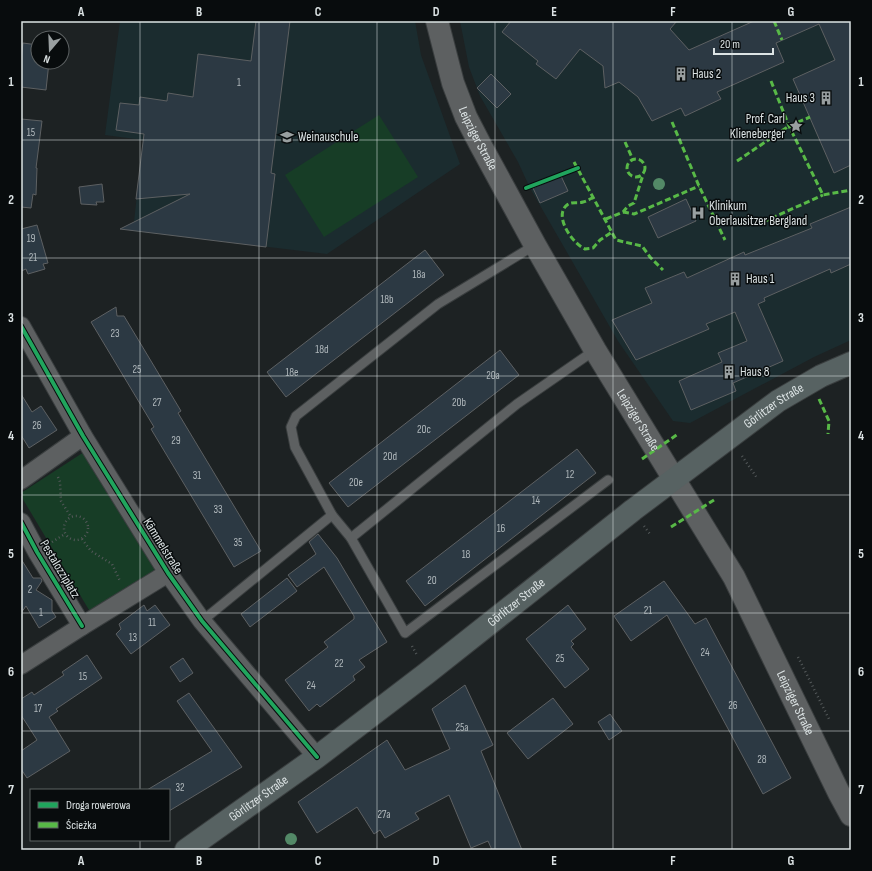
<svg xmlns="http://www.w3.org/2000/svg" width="872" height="871" viewBox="0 0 872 871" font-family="'Sofia Sans Condensed',sans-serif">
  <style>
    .built { fill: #1b2c2f }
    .green { fill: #173d26 }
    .building { fill: #2c3943; stroke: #5d6062 }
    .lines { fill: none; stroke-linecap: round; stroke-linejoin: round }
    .service-casing { stroke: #3a3e3f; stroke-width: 11 }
    .minor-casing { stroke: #3a3e3f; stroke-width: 20 }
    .secondary-casing { stroke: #3a3e3f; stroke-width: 24 }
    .primary-casing { stroke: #3a3e3f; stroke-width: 24 }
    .path { stroke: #54595a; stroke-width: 2.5; stroke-dasharray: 1 3; stroke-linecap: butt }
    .service { stroke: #5d6061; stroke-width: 9 }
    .minor { stroke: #5d6061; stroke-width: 18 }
    .secondary { stroke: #5d6061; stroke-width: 22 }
    .primary { stroke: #576262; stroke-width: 22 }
    .quiet { stroke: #58b947; stroke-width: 3; stroke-dasharray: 6 3; stroke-linecap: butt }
    .cycleway-casing { stroke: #080c0d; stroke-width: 6 }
    .cycleway { stroke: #20a55d; stroke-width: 4 }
    .tree { fill: #538967 }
    .grid { fill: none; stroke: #dce3e4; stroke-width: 1; stroke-opacity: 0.55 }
    .labels { text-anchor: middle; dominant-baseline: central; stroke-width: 3; stroke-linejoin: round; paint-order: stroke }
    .number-label { font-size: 11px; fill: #b0b8bc }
    .poi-label { font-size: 13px; fill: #dce3e4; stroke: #080c0d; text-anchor: start }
    .street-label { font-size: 13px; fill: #dce3e4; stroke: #080c0d }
    .neatline { fill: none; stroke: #dce3e4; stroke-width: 1.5 }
    .grid-label { font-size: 13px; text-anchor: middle; font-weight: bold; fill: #dce3e4 }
  </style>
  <rect width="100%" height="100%" fill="#1d2223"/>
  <g class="built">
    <path d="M120,21H415L421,55L460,164L327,254L133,231L143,140L105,135Z"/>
    <path d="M460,21H851V340L814,357L690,423L673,421L618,341L530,188L518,162L480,96L469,67Z"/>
  </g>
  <g class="green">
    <path d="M379,115L418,177L324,237L285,175Z"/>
    <path d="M84,452L159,570L92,615L21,496V493Z"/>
  </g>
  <g class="building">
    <path d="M256,21H290L271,173L275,174L266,247L120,229L190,194L136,199L144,134L116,130L120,103L139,105L140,97L167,101L168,93L193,97L198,54L251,61Z"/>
    <path d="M511,21H677L670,29L689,50L754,21H851V165L834,173L793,79L835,60L819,24L776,43L784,62L717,92L721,99L685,116L681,108L652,121L638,97L619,82L605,88L603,66L580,49L556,79L536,64L538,61L502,32Z"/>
    <path d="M23,43L38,45V62H49L46,90L21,87V60Z"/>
    <path d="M491,74L511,94L497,108L477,88Z"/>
    <path d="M21,119L42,121L36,168H37L36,195L33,194L31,208L21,207Z"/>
    <path d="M561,176L568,191L540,203L533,188Z"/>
    <path d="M102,184L104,202H96L97,205L81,204L79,187Z"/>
    <path d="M686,199L696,221L658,238L648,217Z"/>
    <path d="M851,207V264L831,273L830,269L764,298L765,301L758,304L783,361L733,383L736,391L691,410L679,381L722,362L718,353L747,341L735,312L706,324L709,329L636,360L612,320L652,303L645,288L684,272L687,278L744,252L745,255L812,228L810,224Z"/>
    <path d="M37,225L48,263L43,264L45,269L28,274L26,269L21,271V229Z"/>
    <path d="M425,250L444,275L286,397L267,372Z"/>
    <path d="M116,307L117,316H124L181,411L178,413L261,551L234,567L151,429L154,427L91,322Z"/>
    <path d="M500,350L519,375L348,507L329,483Z"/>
    <path d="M21,394L32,412L41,406L57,430L29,448L21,435Z"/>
    <path d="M577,449L596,473L425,606L406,581Z"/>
    <path d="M318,534L337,558L387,642L359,660L365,667L353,676L355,680L320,707L317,704L309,711L285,680L328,647L324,642L354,619V616L324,567L297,587L288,575L316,554L309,542Z"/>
    <path d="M21,559L33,578H41L42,581L36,590L52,600V611L56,617L39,628L26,606L21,613Z"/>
    <path d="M287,578L297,591L250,627L241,614Z"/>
    <path d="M664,581L695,624L706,618L791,778L763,794L667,615L631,641L614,616Z"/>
    <path d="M144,605L147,611L155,605L170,625L131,654L116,634L121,629L119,624Z"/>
    <path d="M568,605L586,629L571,641L574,644L571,647L589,669L565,688L526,639Z"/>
    <path d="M87,655L102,678L56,709L58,711L49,717L70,751L27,778L21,769V751L37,740L21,715V699L32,692L34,695L64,675L62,672Z"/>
    <path d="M183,658L193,673L180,682L170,667Z"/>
    <path d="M465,685L493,745L481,751L522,850H492L488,841L471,848L449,795L415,813L419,819L385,838L380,830L374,834L357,807L317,833L298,802L387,740L405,770L450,749L432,709Z"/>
    <path d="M189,693L242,767L169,811V790H147L212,751L177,701Z"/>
    <path d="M553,698L573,724L528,759L507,733Z"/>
    <path d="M610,714L622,731L609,740L598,722Z"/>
  </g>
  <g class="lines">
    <g class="service-casing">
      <g id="service">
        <path d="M535,245L438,304L296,416L291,427L295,447L332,515L351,538L405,633L608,480"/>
        <path d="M351,538L517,404L595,350"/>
        <path d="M202,621L332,515"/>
      </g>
    </g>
    <g class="minor-casing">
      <g id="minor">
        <path d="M21,326L83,436L168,573L202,621L317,757"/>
        <path d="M21,480L83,436"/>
        <path d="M21,522L37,552L82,626"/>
        <path d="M21,665L82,626L168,573"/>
      </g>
    </g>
    <g class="secondary-casing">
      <g id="secondary">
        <path id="s1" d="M437,21L453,83L466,117L480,144L535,245L595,350L734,577L839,793L851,815"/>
      </g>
    </g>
    <g class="primary-casing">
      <g id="primary">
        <path id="s2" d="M186,850L317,757L427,673L633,510L778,401L821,376L851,363"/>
      </g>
    </g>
    <g class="path">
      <path d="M742,456L757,478"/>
      <path d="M58,477L60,482L61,501L71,517"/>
      <circle cx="76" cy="528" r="12"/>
      <path d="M644,526L650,534"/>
      <path d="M82,539L91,551L112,564L120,581"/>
      <path d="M52,542L65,534"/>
      <path d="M412,646L417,655"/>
      <path d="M798,657L829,719"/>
    </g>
    <use href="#service" class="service"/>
    <use href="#minor" class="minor"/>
    <use href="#secondary" class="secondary"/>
    <use href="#primary" class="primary"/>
    <g class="quiet">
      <path d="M774,21L782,40"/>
      <path d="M771,81L789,126L823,195L851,190"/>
      <path d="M672,122L699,186L725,240"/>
      <path d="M625,142L633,160"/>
      <circle cx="636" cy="168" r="9"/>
      <path d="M737,161L789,126L810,117"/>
      <path d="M574,162L616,240L642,246L650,257L663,270"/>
      <path d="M594,197C590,199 587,201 583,202C577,204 572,201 567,205C553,216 573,244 585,249L593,248L600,240L612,232"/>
      <path d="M623,212L634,214L639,212L699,186"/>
      <path d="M606,219L623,212L628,206L634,203L643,175"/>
      <path d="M763,222L823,195"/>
      <path d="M819,399L829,421L828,434"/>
      <path d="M642,459L678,434"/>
      <path d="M671,527L714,500"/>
    </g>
    <g class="cycleway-casing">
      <g id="cycleway">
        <path d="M526,188L578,168"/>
        <path d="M21,326L83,436L168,573L202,621L317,757"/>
        <path d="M21,522L37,552L82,626"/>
      </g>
    </g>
    <use href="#cycleway" class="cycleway"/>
  </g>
  <g class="tree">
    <circle cx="659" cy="184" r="6"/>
    <circle cx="291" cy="839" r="6"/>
  </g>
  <path class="grid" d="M140,21V790M259,21V850M377,21V850M495,21V850M613,21V850M732,21V850M21,140H851M21,258H851M21,376H851M21,495H851M21,613H851M21,731H851M140,840V850"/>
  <defs>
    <g id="building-bare" transform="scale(1.08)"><path d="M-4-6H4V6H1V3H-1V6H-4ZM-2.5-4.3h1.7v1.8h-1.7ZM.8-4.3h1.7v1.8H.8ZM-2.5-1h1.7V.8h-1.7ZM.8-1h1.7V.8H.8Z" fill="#999fa0" stroke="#080c0d" stroke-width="2.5" paint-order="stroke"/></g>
    <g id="sight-bare" transform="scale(1.08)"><path d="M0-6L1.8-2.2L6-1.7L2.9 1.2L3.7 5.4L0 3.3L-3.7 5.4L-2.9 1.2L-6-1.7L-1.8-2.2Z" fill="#999fa0" stroke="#080c0d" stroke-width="2.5" paint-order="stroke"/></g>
    <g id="school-bare" transform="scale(1.08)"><path d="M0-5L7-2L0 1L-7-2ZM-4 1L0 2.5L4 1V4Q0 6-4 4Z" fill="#999fa0" stroke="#080c0d" stroke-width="2.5" paint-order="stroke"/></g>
    <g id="hospital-bare" transform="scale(1.08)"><path d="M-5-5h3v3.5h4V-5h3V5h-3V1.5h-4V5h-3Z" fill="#999fa0" stroke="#080c0d" stroke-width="2.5" paint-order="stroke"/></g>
  </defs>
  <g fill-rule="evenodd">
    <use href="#building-bare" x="681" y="74"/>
    <use href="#building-bare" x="826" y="98"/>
    <use href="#sight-bare" x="796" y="126"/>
    <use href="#school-bare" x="287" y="137"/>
    <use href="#hospital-bare" x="698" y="213"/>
    <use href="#building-bare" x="735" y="279"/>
    <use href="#building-bare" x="729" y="372"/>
  </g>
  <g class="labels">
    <g class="number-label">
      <text x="239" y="82">1</text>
      <text x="31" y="132">15</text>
      <text x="31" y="238">19</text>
      <text x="33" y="257">21</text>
      <text x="419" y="274">18a</text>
      <text x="387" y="299">18b</text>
      <text x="115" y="333">23</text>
      <text x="322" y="349">18d</text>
      <text x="137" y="369">25</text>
      <text x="292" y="372">18e</text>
      <text x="493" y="375">20a</text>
      <text x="157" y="402">27</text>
      <text x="459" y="402">20b</text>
      <text x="37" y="425">26</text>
      <text x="424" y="429">20c</text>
      <text x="176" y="440">29</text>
      <text x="390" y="456">20d</text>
      <text x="570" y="474">12</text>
      <text x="197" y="475">31</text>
      <text x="356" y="482">20e</text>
      <text x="536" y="500">14</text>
      <text x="218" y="509">33</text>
      <text x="501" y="528">16</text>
      <text x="238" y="542">35</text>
      <text x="466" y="554">18</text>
      <text x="432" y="580">20</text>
      <text x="30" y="589">2</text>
      <text x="648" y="610">21</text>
      <text x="41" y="612">1</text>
      <text x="152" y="622">11</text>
      <text x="133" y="637">13</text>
      <text x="705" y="652">24</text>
      <text x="560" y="658">25</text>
      <text x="339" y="663">22</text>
      <text x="83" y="676">15</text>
      <text x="311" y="685">24</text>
      <text x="733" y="705">26</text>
      <text x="38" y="708">17</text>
      <text x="462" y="727">25a</text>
      <text x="762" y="759">28</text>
      <text x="180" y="787">32</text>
      <text x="384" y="814">27a</text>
    </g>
    <g class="poi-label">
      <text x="692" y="74">Haus 2</text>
      <text x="815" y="98" text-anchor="end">Haus 3</text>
      <text x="785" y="119" text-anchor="end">Prof. Carl<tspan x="785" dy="15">Klieneberger</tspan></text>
      <text x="298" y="137">Weinauschule</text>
      <text x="709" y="206">Klinikum<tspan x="709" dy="15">Oberlausitzer Bergland</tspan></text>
      <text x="746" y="279">Haus 1</text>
      <text x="740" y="372">Haus 8</text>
    </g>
    <g class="street-label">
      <text stroke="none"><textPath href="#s1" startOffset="125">Leipziger Straße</textPath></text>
      <text stroke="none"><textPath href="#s2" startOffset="737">Görlitzer Straße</textPath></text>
      <text stroke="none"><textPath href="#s1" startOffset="449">Leipziger Straße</textPath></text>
      <text transform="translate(163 546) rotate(58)">Kämmelstraße</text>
      <text transform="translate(60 569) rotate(59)">Pestalozziplatz</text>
      <text stroke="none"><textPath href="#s2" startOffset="413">Görlitzer Straße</textPath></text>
      <text stroke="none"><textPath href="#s1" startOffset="773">Leipziger Straße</textPath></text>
      <text stroke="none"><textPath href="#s2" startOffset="89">Görlitzer Straße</textPath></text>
    </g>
  </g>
  <rect width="872" height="871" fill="none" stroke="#080c0d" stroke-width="44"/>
  <rect x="30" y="789" width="140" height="52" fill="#080c0d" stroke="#5d6263"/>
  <rect x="38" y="802" width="20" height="6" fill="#20a55d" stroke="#5d6263"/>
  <text x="66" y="809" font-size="12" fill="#dce3e4">Droga rowerowa</text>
  <rect x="38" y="822" width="20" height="6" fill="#58b947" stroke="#5d6263"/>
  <text x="66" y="829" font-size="12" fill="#dce3e4">Ścieżka</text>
  <g transform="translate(50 50) rotate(199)"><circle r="19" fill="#080c0d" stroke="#5d6263"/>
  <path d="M0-3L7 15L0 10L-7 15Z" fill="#999fa0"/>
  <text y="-6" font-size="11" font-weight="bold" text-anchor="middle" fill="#dce3e4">N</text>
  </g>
  <path d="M714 48v6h59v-6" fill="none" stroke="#dce3e4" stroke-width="2"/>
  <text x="720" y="48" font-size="12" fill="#dce3e4" stroke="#080c0d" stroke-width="3" paint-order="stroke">20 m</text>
  <rect x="22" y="22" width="828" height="827" class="neatline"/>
  <g class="grid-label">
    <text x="81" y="16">A</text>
    <text x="199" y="16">B</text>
    <text x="318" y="16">C</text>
    <text x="436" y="16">D</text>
    <text x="554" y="16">E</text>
    <text x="673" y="16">F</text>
    <text x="791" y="16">G</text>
    <text x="11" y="86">1</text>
    <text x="861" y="86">1</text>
    <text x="11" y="204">2</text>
    <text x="861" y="204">2</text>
    <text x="11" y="322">3</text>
    <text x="861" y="322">3</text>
    <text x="11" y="440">4</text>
    <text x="861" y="440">4</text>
    <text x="11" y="558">5</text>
    <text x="861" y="558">5</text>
    <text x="11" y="676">6</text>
    <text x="861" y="676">6</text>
    <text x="11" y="794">7</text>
    <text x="861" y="794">7</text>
    <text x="81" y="865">A</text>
    <text x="199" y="865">B</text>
    <text x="318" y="865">C</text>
    <text x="436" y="865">D</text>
    <text x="554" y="865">E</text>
    <text x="673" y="865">F</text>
    <text x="791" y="865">G</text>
  </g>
</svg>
